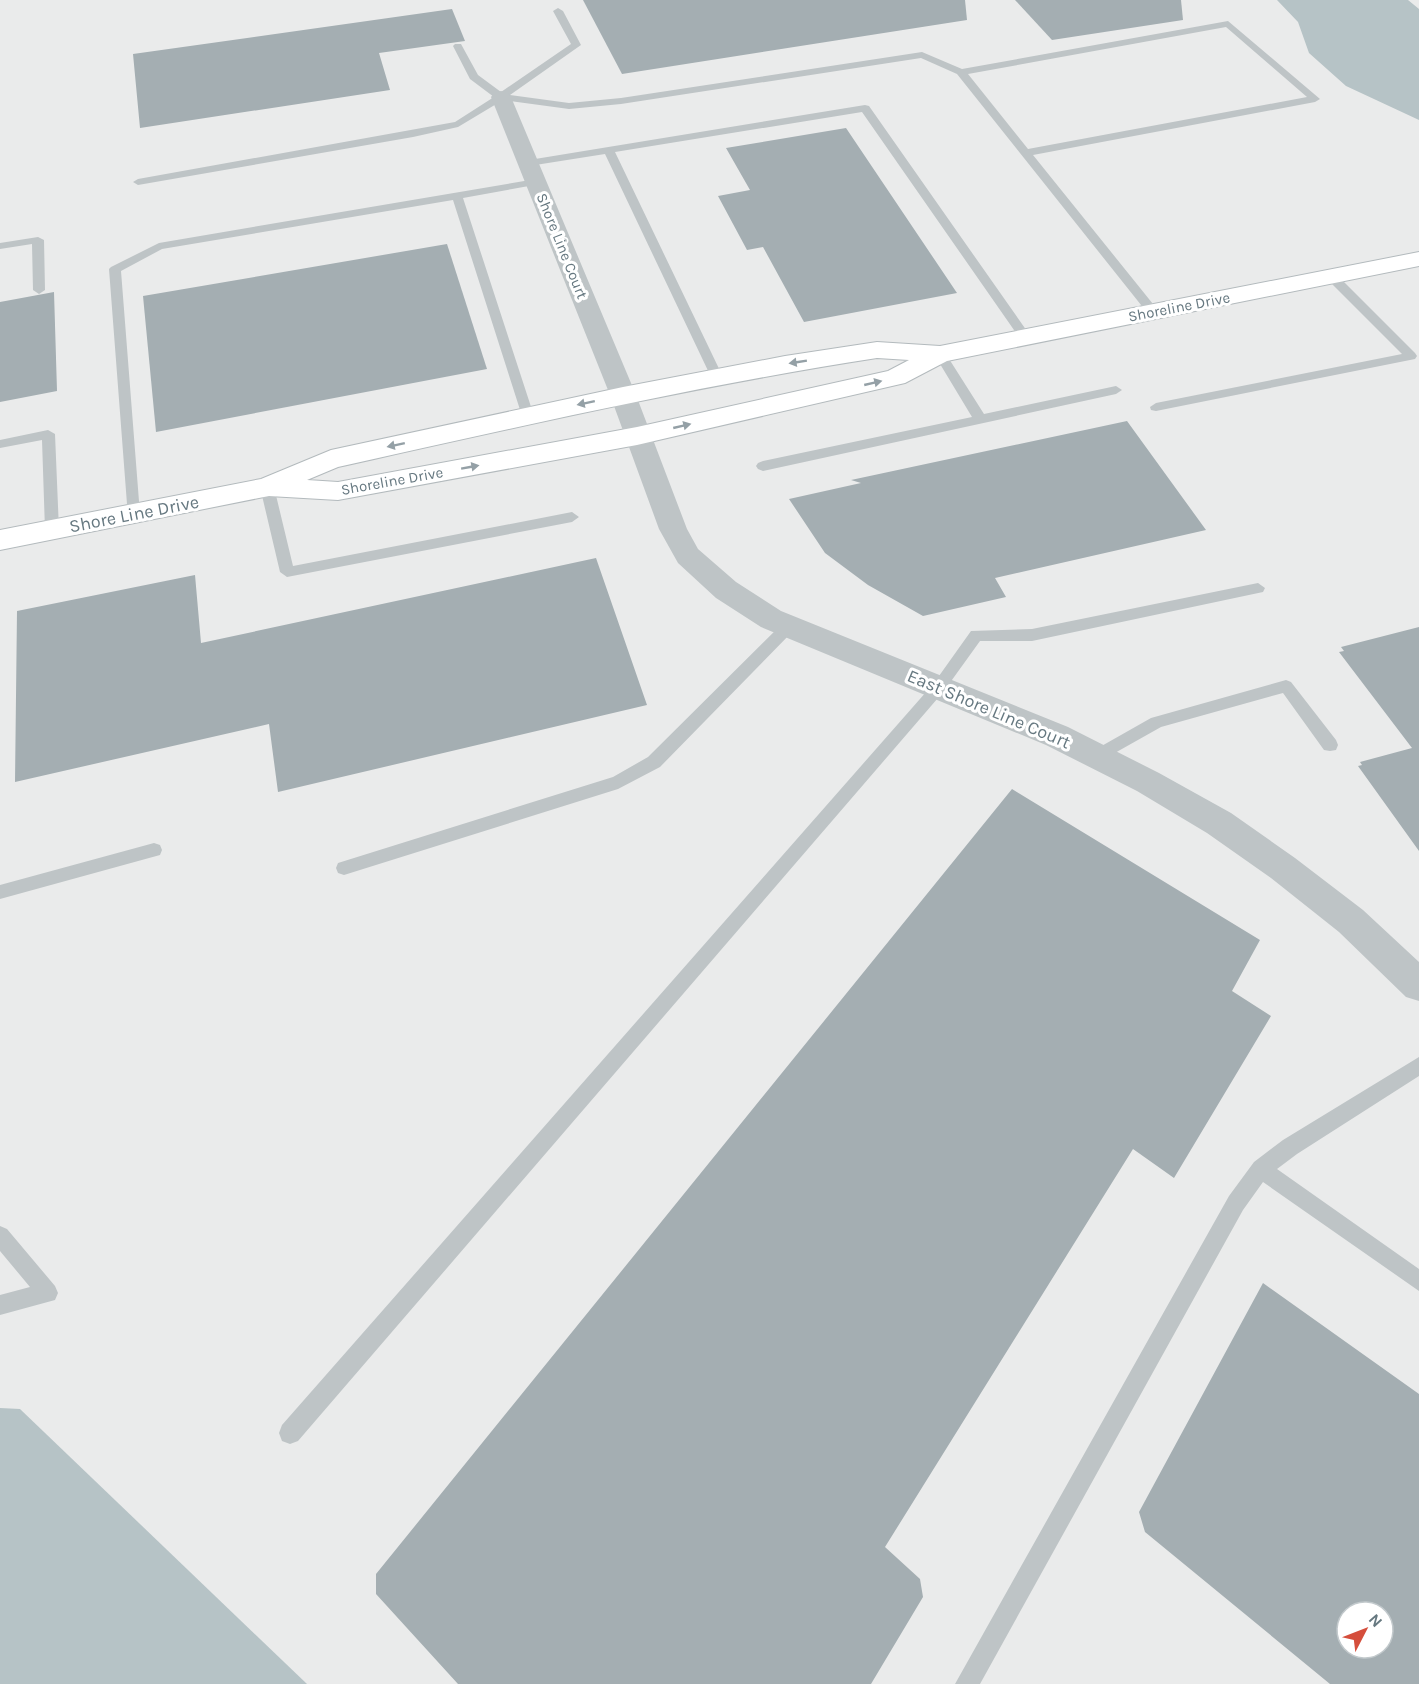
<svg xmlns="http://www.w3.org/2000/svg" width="1419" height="1684" viewBox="0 0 1419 1684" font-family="Karla,sans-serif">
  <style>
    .built { fill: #eaebeb; fill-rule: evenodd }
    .water { fill: #b6c3c6 }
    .building { fill: #a4aeb2; fill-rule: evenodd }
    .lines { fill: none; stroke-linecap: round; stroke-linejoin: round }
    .secondary-casing { stroke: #b3babd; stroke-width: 2 }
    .lane { fill: #bec4c6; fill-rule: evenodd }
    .street { fill: #bec4c6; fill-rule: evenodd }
    .secondary { fill: #fff; fill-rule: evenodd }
    .oneway { fill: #94a0a6 }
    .labels { text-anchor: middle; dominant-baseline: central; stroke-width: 6; stroke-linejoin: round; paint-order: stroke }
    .far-street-label { font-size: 15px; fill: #667880; stroke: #fff }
    .street-label { font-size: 18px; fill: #667880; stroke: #fff }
  </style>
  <rect width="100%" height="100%" fill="#f9f9f7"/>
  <path class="built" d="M0,0H1419V1684H0ZM1347,1612H1383V1648H1347Z"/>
  <g class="water">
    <path d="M1277,0H1408L1419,9V120L1346,86L1309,53L1298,22Z"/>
    <path d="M0,1408L20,1409L307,1684H0Z"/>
  </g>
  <g class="building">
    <path d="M583,0H965L967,20L622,74Z"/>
    <path d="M1015,0H1181L1183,20L1052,40Z"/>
    <path d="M452,9L465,41L379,53L390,90L140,128L133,54Z"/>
    <path d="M846,128L957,293L804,322L763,247L747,250L718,196L750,190L726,148Z"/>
    <path d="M447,244L487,369L156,432L143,296Z"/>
    <path d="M54,292L57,391L0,402V302Z"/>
    <path d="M1127,421L1206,530L995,578L1006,597L923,616L868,585L825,553L789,499L861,483L851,480Z"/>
    <path d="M596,558L647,705L278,792L269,724L15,782L17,611L195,575L201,643Z"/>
    <path d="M1419,627V851L1358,766L1362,765L1360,762L1412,748L1339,652L1344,651L1341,647Z"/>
    <path d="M1012,789L1260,940L1232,991L1271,1016L1174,1178L1133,1149L885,1547L920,1579L923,1597L871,1684H458L376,1594V1574Z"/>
    <path d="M1263,1283L1419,1394V1684H1330L1145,1532L1139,1512ZM1347,1612H1383V1648H1347Z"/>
  </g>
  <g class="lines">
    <g class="secondary-casing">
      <path id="secondary" d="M1419,252V266L947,361L905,383L637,445L338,500L269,496L0,550V530L261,479L331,450L623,387L785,356L877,342L940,346ZM877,358L909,360L888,371L637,427L338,482L307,480L338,467C517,427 696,386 877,358Z"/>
    </g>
    <g class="lane">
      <path d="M558,8L563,11L581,45L510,95L569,103L621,98L922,52L962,69L1228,21L1320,99L1315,102L1033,155L1157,309V315H1149L957,74L921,58L621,104L569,109L503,100L458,127L413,137L138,185L133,182L138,179L455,122L494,97L470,79L453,46L455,44H461L478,75L501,92L571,44L553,11ZM1226,27L1307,97L1028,149L968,74Z"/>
      <path d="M865,105L869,106L1029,334V340H1021L862,112L615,152L723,377L717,381L711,377L605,154L529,166L524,163L529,160Z"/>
      <path d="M536,179L540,180V184L463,198L534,416L528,420L522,416L453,200L162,249L121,271L140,514L138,517H128L109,269L111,267L159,243Z"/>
      <path d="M38,237L44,240L45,290L39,294L33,290L32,244L0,249V243Z"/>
      <path d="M1332,273L1336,274L1415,353L1417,356L1415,359L1156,411L1151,410L1150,407L1156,403L1402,354L1328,280V274Z"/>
      <path d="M940,350L944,351L984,414L1116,386L1122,390L1116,394L763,471L758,469L756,466L758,463L763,461L972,417L934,354Z"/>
      <path d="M48,430L55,434L59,530L52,535L45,530L42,440L0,448V440Z"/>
      <path d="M267,482L274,487L293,566L572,512L579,517L572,522L287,577L280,572L260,487Z"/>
      <path d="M1258,583L1265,588L1263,592L1032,641H980L944,691L298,1441L290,1444L282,1441L279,1433L282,1425L934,683L971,631L1032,629Z"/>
      <path d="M789,620L794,622L796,626L794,630L660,767L618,789L344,875L338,873L336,868L338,863L613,777L648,757L784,622Z"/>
      <path d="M1286,680L1291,682L1336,740L1338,745L1336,750L1330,751L1324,750L1283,693L1161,727L1097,763L1091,762L1089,757L1091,752L1151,718Z"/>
      <path d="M154,843L160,845L162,850L160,855L0,899V885Z"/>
      <path d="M1419,1057V1076L1297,1154L1277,1169L1419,1269V1291L1263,1182L1243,1210L980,1684H955L1229,1196L1254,1162L1283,1140Z"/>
      <path d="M0,1226L7,1229L55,1286L58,1293L55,1300L0,1315V1295L30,1287L0,1251Z"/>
    </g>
    <path class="street" d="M501,91L508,93L511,97L636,395L687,529L698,549L736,582L781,611L1068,727L1159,773L1231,813L1295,858L1363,910L1419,962V1001L1406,997L1339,932L1271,878L1207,833L1137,791L1046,745L761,627L716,598L678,563L659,529L610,395L491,97L494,93Z"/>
    <use href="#secondary" class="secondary"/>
  </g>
  <defs><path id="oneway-solid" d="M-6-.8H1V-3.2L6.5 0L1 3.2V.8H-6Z" transform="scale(1.5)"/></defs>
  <g class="oneway">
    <use href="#oneway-solid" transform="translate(798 362) rotate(171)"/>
    <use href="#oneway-solid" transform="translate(873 383) rotate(-13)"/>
    <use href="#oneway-solid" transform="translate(586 403) rotate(168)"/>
    <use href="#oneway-solid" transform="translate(682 426) rotate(-13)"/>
    <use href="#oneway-solid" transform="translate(396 445) rotate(168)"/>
    <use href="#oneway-solid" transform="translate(470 467) rotate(-10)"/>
  </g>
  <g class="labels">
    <g class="far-street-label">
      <text transform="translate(562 246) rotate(68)">Shore Line Court</text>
      <text transform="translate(1179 307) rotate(-11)">Shoreline Drive</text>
      <text transform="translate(392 481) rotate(-10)">Shoreline Drive</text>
    </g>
    <g class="street-label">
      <text transform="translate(134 514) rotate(-11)">Shore Line Drive</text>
      <text transform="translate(989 709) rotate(23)">East Shore Line Court</text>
    </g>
  </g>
  <g transform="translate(1365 1630) rotate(48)"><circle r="28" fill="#ffffff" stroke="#c2c9cc" stroke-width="1.5"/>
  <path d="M0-4.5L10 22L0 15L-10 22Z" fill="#d54e3c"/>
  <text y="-9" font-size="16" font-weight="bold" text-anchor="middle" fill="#667880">N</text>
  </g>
</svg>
